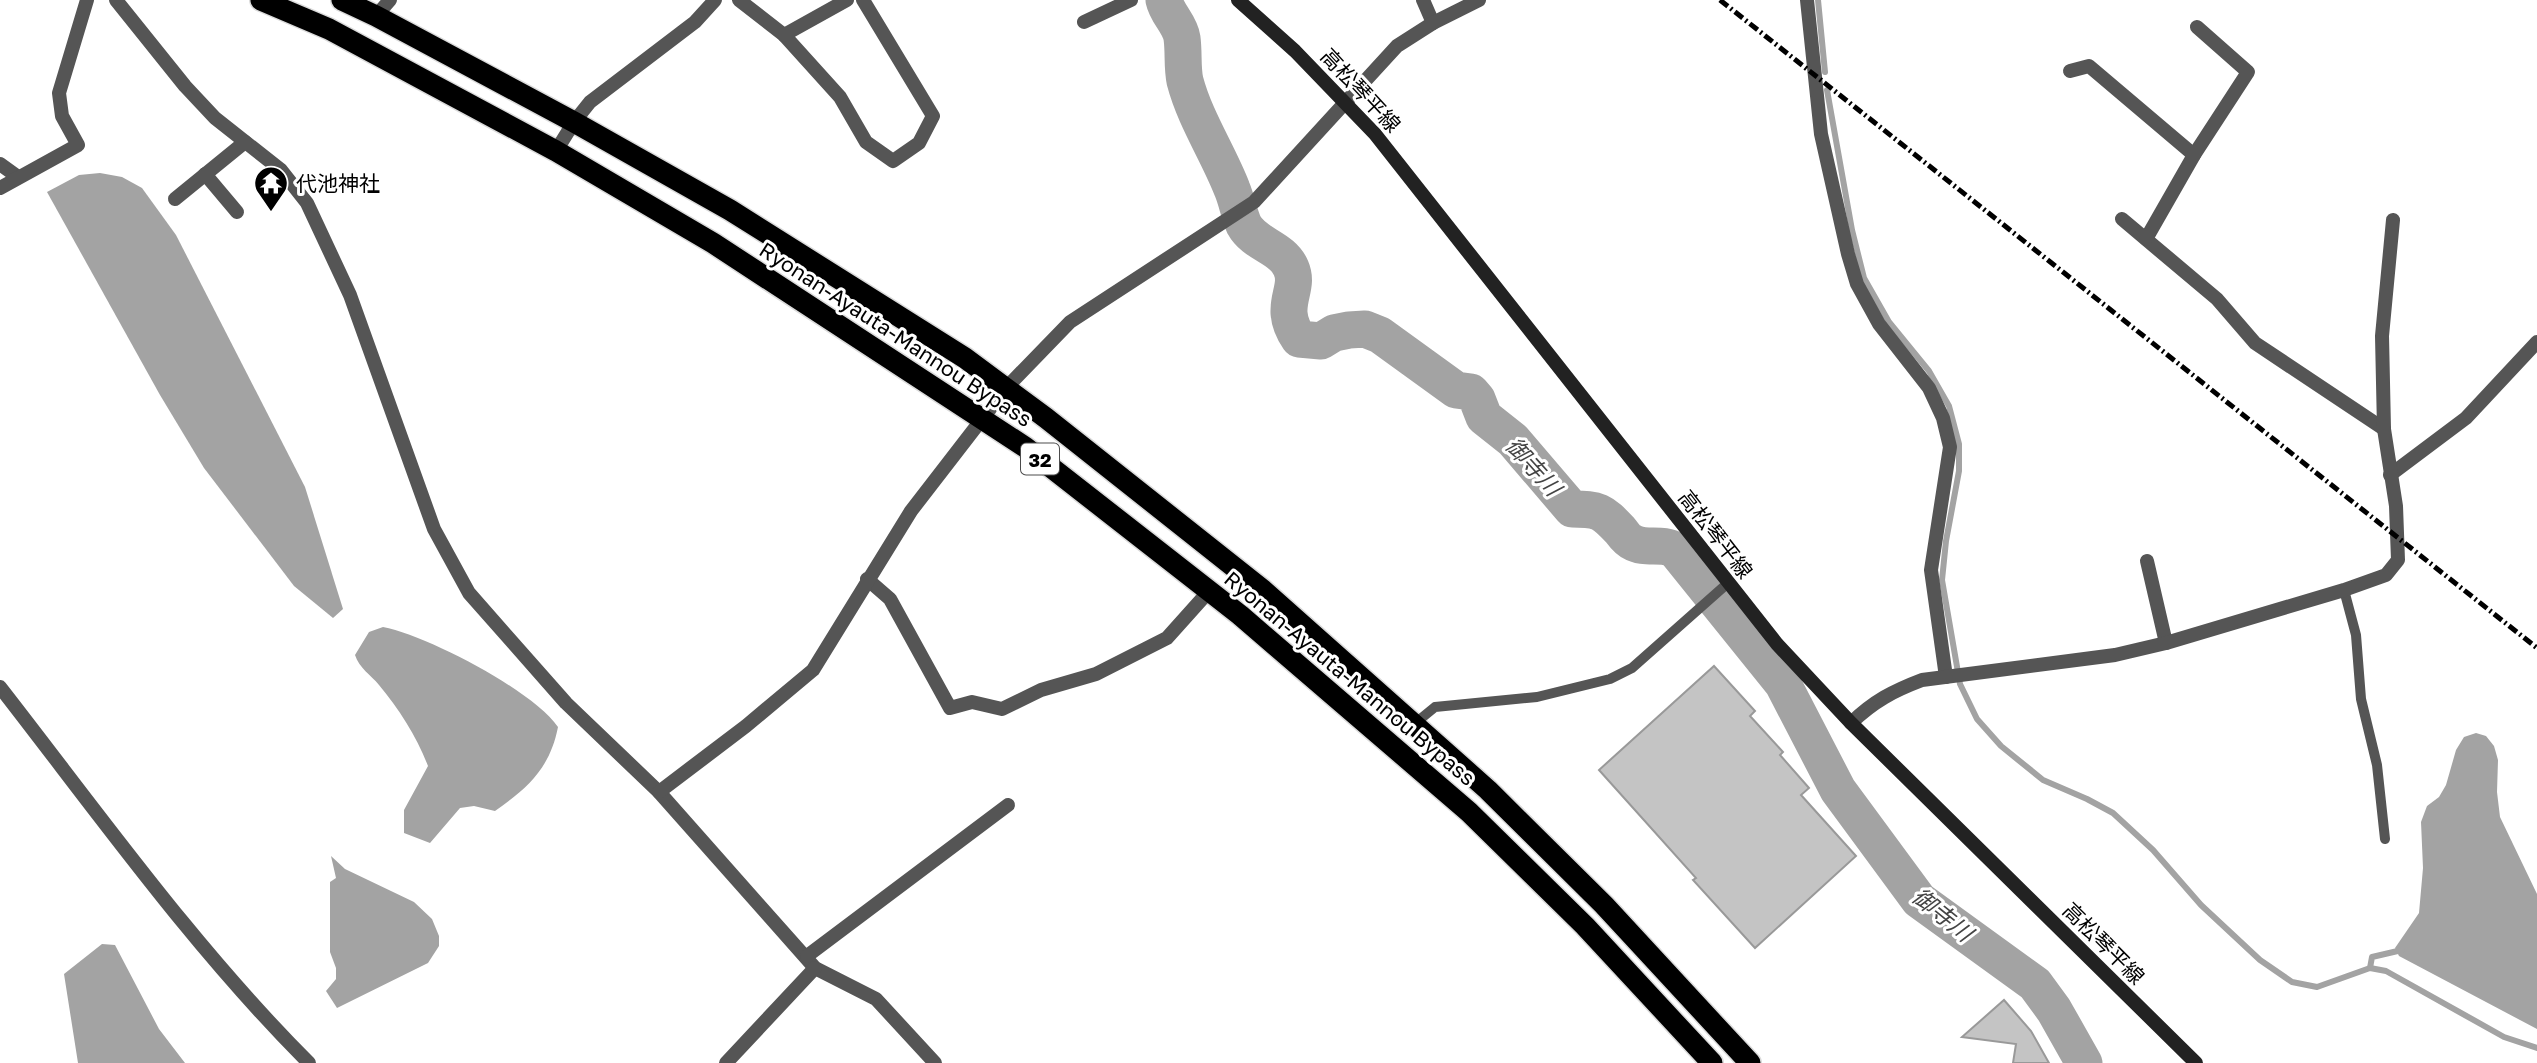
<svg xmlns="http://www.w3.org/2000/svg" width="2537" height="1063" viewBox="0 0 2537 1063" font-family="'Golos Text','Noto Sans JP',sans-serif">
  <style>
    .water { fill: #a3a3a3 }
    .lines { fill: none; stroke-linecap: round; stroke-linejoin: round }
    .stream { stroke: #a3a3a3; stroke-width: 6 }
    .river { stroke: #a3a3a3; stroke-width: 37 }
    .building { fill: #c4c4c4; stroke: #999; stroke-width: 2 }
    .highway-casing { stroke: #dbdbdb; stroke-width: 24 }
    .lane { stroke: #555; stroke-width: 10 }
    .street { stroke: #555; stroke-width: 14 }
    .secondary { stroke: #222; stroke-width: 14 }
    .highway { stroke: #000; stroke-width: 21 }
    .rail { stroke: #000; stroke-width: 5; stroke-dasharray: 10 3.5 2 3.5; stroke-linecap: butt }
    .labels { text-anchor: middle; dominant-baseline: central; stroke-width: 6; stroke-linejoin: round; paint-order: stroke }
    .shield { fill: #fff; stroke: #4c4c4c; stroke-width: 2 }
    .shield-label { font-size: 19px; font-weight: bold; fill: #000 }
    .street-label { font-size: 21px; fill: #000; stroke: #fff }
    .poi-label { font-size: 21px; fill: #000; stroke: #fff; text-anchor: start }
    .water-label { font-size: 23px; font-style: italic; fill: #444; stroke: #fff }
  </style>
  <rect width="100%" height="100%" fill="#fff"/>
  <g class="water">
    <path d="M100,173L122,177L142,188L176,235L305,487L343,609L333,618L294,586L204,468L160,395L47,192L79,175Z"/>
    <path d="M383,627C428,636 532,690 558,727C550,768 528,788 495,811L474,806L460,808L430,843L404,833V810L428,766C417,737 399,709 379,685C371,675 359,668 355,655L369,632Z"/>
    <path d="M2476,733L2486,736L2494,746L2498,760L2497,792L2500,817L2537,894V1029L2399,956L2395,948L2419,913L2423,868L2421,822L2427,806L2439,797L2446,785L2456,750L2464,737Z"/>
    <path d="M331,856L345,869L414,902L432,919L439,936V946L428,963L337,1008L326,991L336,979V968L330,952V882L336,878Z"/>
    <path d="M102,944L115,945L159,1029L185,1063H78L64,974Z"/>
  </g>
  <g class="lines">
    <g class="stream">
      <path d="M1818,0L1825,72"/>
      <path d="M1827,90L1852,230L1864,278L1889,322L1929,371L1949,406L1959,444V471L1946,541L1942,580L1960,684L1977,719L2001,746L2043,780L2087,799L2113,813L2153,850L2201,905L2260,960L2292,982L2317,987L2370,968L2386,971L2504,1037L2537,1048"/>
      <path d="M2370,968L2372,957L2402,950"/>
    </g>
    <path class="river" d="M1164,0C1167,14 1180,24 1182,38C1184,53 1182,67 1185,81C1195,119 1218,153 1232,189C1237,201 1239,214 1244,225C1255,245 1282,247 1291,268C1301,291 1276,305 1299,339L1321,341L1334,333L1349,330L1365,329L1380,335L1456,390L1471,392L1477,399L1484,417L1513,440L1572,509C1599,509 1602,511 1620,530C1623,534 1627,540 1632,542C1645,550 1662,542 1675,550L1783,684L1838,790L1919,900L2035,984L2054,1010L2084,1063"/>
  </g>
  <g class="building">
    <path d="M1714,666L1755,711L1750,716L1783,752L1780,755L1809,788L1801,795L1856,856L1755,948L1693,880L1696,878L1599,770Z"/>
    <path d="M2004,1000L2031,1031L2049,1063H2013L2016,1044L1962,1037Z"/>
  </g>
  <g class="lines">
    <g class="highway-casing">
      <g id="highway">
        <path d="M261,0L329,29L556,151L713,243L1025,447L1240,615L1469,812L1585,926L1712,1063"/>
        <path d="M342,0L376,16L574,122L730,210L965,358L1046,418L1263,590L1488,790L1604,905L1750,1063"/>
      </g>
    </g>
    <g class="lane">
      <path d="M2344,590L2356,635L2361,699L2377,765L2385,839"/>
      <path d="M1413,725L1435,707L1537,697L1610,679L1632,668L1728,583"/>
    </g>
    <g class="street">
      <path d="M116,0L185,86L215,118L281,170L307,203L350,295L434,529L469,593L566,703L659,792L815,968L876,999L935,1063"/>
      <path d="M739,0L784,35L840,97L866,142L893,161L919,143L933,116L863,0"/>
      <path d="M1423,0L1433,23"/>
      <path d="M1807,0L1821,134L1848,254L1857,284L1879,324L1929,388L1943,418L1950,447L1931,570L1946,677"/>
      <path d="M376,16L390,0"/>
      <path d="M1084,22L1131,0"/>
      <path d="M784,35L847,0"/>
      <path d="M2070,71L2089,66L2194,155"/>
      <path d="M556,151L574,122L590,102L695,22L715,0"/>
      <path d="M0,164L18,177"/>
      <path d="M205,174L237,212"/>
      <path d="M0,188L78,145L62,116L59,93L87,0"/>
      <path d="M175,199L245,142"/>
      <path d="M2122,219L2217,299L2255,343L2384,429"/>
      <path d="M2146,239L2194,155L2248,72L2197,27"/>
      <path d="M2390,475L2466,418L2537,342"/>
      <path d="M2147,561L2166,643"/>
      <path d="M867,579L890,599L950,708L972,702L1002,709L1041,690L1096,674L1167,638L1210,590"/>
      <path d="M0,687C99,814 194,948 309,1063"/>
      <path d="M1851,723C1874,701 1893,691 1922,680L2115,655L2166,643L2344,590L2386,575L2398,560L2396,506L2384,429L2382,336L2393,220"/>
      <path d="M659,792L746,726L813,670L911,511L1006,388L1070,322L1254,202L1397,46L1433,23L1479,0"/>
      <path d="M807,956L1008,805"/>
      <path d="M726,1063L815,968"/>
    </g>
    <path class="secondary" d="M1238,0L1295,51L1375,134L1777,644L1851,723L2196,1063"/>
    <use href="#highway" class="highway"/>
    <path class="rail" d="M1720,0L2537,648"/>
  </g>
  <defs>
    <g id="temple-pin" transform="scale(1.75)"><path d="M0 17L-7.5 6A9.5 9.5 0 1 1 7.5 6Z" fill="#000" stroke="#fff"/><path d="M0-6L5-2H3V0L6.5 2.5H4V6H1.5V3h-3V6H-4V2.5H-6.5L-3 0V-2H-5Z" fill="#fff"/></g>
  </defs>
  <g fill-rule="evenodd">
    <use href="#temple-pin" x="271" y="183"/>
  </g>
  <g class="labels">
    <rect class="shield" x="1021" y="443.5" width="38" height="31" rx="5"/>
    <g class="shield-label">
      <text x="1040" y="459">32</text>
    </g>
    <g class="street-label">
      <text transform="translate(1361 90) rotate(47)">高松琴平線</text>
      <text transform="translate(896 334) rotate(33)">Ryonan-Ayauta-Mannou Bypass</text>
      <text transform="translate(1716 534) rotate(52)">高松琴平線</text>
      <text transform="translate(1350 678) rotate(40)">Ryonan-Ayauta-Mannou Bypass</text>
      <text transform="translate(2104 943) rotate(45)">高松琴平線</text>
    </g>
    <g class="poi-label">
      <text x="296" y="183">代池神社</text>
    </g>
    <g class="water-label">
      <text transform="translate(1534 466) rotate(48)">御寺川</text>
      <text transform="translate(1943 914) rotate(39)">御寺川</text>
    </g>
  </g>
</svg>
